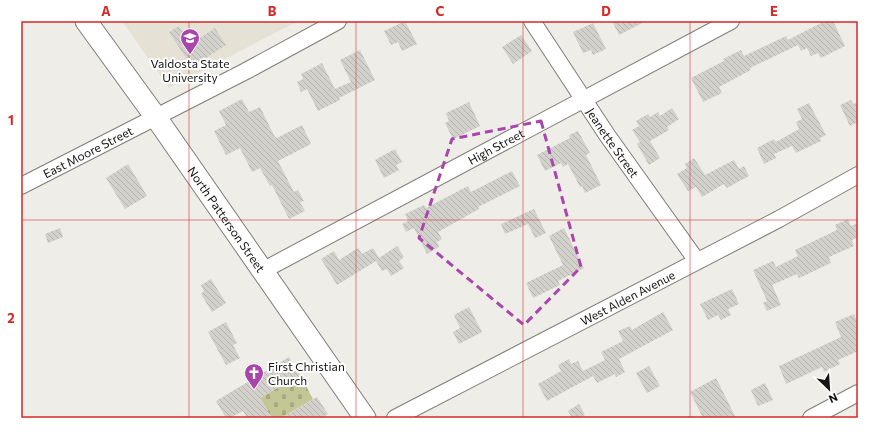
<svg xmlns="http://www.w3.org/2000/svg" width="879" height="439" viewBox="0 0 879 439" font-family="Commissioner,sans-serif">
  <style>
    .built { fill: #e5e1d4 }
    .cemetery { fill: url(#cemetery-stones) }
    .building { fill: url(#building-back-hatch) }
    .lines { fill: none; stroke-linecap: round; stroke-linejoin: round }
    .minor-casing { stroke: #7f7d78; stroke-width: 18 }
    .major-casing { stroke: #7f7d78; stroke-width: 23 }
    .minor { stroke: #fff; stroke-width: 16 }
    .major { stroke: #fff; stroke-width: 21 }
    .marked { fill: none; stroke: #a846ac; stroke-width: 3; stroke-dasharray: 8 5; stroke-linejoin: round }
    .grid { fill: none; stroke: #d62828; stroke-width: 1; stroke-opacity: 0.55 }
    .labels { text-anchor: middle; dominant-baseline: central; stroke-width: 4; stroke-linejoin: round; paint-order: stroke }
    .poi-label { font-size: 12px; fill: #161514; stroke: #fff }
    .street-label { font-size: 12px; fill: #161514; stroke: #fff }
    .neatline { fill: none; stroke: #d62828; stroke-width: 1.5 }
    .grid-label { font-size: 13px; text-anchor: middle; font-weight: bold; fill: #d62828 }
  </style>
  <defs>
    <pattern id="cemetery-stones" width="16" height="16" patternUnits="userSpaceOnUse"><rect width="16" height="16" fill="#c3c795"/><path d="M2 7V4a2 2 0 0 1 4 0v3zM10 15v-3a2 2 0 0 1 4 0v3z" fill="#a7aa80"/></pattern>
    <pattern id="building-back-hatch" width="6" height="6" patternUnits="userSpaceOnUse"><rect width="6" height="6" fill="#d3d1cc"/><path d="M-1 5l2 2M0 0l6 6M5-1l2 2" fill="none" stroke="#b4b3ae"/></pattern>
  </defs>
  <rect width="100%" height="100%" fill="#eeede7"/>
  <path class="built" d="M122,21H298L169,88Z"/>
  <path class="cemetery" d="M300,375L313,399L281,418H272L260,398Z"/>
  <g class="building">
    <path d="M405,21L417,44L402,51L398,42L391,45L384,31Z"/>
    <path d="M612,21H646L619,35Z"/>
    <path d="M825,21H833L845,46L821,58L818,53L811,56L807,48L801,51L798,45L750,68L751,70L719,87L722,93L703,102L691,78L724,61L723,59L741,50L744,56L786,36L788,40Z"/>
    <path d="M593,23L606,49L593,55L591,50L583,53L573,32Z"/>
    <path d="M179,26L191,44L215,28L226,45L192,67L169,32Z"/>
    <path d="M521,35L532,51L513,64L502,47Z"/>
    <path d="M360,50L375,80L339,98L340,100L318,111L307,89L301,92L297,82L303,79L301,74L322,63L335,89L351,82L340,60Z"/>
    <path d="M242,99L249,112L260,107L275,137L277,138L302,125L311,144L278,161L294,192L298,190L304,201L300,202L305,211L289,219L272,185L270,186L260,168L252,172L240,148L226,155L214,131L226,125L219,111Z"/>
    <path d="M851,100L853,104L858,102V122L850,126L840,105Z"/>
    <path d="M469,102L480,126L453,139L445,123L449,121L446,113Z"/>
    <path d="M809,103L826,135L820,138L821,141L796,153L792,146L774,154L776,158L764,164L757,148L774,139L776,142L799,129L796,122L802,119L797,109Z"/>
    <path d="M672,108L679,119L667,127L669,130L650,141L660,158L649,165L637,144L640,142L632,130L639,126L636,121L648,114L650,117L658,112L660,116Z"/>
    <path d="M578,131L590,153L586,155L601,185L585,193L582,186L580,187L568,164L563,167L561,163L545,171L537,155L570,138L569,135Z"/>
    <path d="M395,149L402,162L396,165L399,170L384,178L375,160Z"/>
    <path d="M694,158L705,175L734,160L739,169L744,166L749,176L727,188L724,184L702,197L696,187L688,191L677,174L687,168L685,164Z"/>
    <path d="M128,164L147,196L125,209L106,178Z"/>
    <path d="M512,171L520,186L478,207L479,209L438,232L442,239L437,242L439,247L427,254L414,228L406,232L402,224L408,221L405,214L424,205L426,208L468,186L471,192Z"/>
    <path d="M534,209L546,233L535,238L528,224L505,234L501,224Z"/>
    <path d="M848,219L851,226L858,223V237L852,240L854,246L829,257L831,263L799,278L797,274L772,285L781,305L767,311L763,303L767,301L753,270L773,261L776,267L798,256L795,250L837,230L835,225Z"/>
    <path d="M60,228L63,237L48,243L45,234Z"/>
    <path d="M564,228L584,268L558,281L560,285L533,298L526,283L563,265L549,236Z"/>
    <path d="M397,246L404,257L399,261L404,268L391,276L387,269L382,271L376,261L337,285L321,259L334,251L339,260L358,248L362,254L373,248L379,258Z"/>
    <path d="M211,279L226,303L212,312L201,294L204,291L201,285Z"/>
    <path d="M732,289L739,304L728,309L731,315L721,320L718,315L708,320L700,304Z"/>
    <path d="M469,307L482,332L459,344L453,332L460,328L454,315Z"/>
    <path d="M663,312L673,330L619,359L625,372L616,377L615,374L597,383L593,376L547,401L538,384L561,371L558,365L569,359L571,364L578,361L583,371L605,360L601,352L623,341L618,331L630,326L632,330Z"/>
    <path d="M854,314L858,324V351L838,360L840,364L824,372L822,367L786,384L779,366L841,337L835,322Z"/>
    <path d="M226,322L237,343L233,345L240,358L226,365L208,332Z"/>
    <path d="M289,357L300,375L260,398L272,418H247L243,411L230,418H226L216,401Z"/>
    <path d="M649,366L660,386L647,393L636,373Z"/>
    <path d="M716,378L736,418H703L690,392Z"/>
    <path d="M765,383L773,400L758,406L751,390Z"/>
    <path d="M317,397L328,414L322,418H281Z"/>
    <path d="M579,404L585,415L579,418H572L568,411Z"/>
  </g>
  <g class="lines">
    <g class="minor-casing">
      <g id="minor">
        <path id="s1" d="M532,21L607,135L697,261"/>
        <path id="s2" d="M21,186L246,71L338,21"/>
        <path id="s3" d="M262,271L731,21"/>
        <path id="s4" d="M395,418L779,219L858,175"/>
        <path d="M811,418L858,393"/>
      </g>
    </g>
    <g class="major-casing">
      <g id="major">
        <path id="s5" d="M86,21L155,116L365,418"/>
      </g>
    </g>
    <use href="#minor" class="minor"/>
    <use href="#major" class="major"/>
  </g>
  <path class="marked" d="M541,121L581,267L524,325L419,238L452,139Z"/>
  <path class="grid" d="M189,21V418M356,21V418M523,21V418M690,21V418M21,220H858"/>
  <defs>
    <g id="university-pin" transform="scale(1)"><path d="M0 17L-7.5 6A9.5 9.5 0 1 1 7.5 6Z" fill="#a846ac" stroke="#fff"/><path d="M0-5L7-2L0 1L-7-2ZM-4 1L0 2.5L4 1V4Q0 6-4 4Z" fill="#fff"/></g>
    <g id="church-pin" transform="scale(1)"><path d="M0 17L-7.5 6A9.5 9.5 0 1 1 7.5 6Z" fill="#a846ac" stroke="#fff"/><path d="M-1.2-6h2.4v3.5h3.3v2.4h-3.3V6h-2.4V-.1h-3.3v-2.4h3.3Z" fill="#fff"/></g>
  </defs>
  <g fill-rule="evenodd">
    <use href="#university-pin" x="190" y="38"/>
    <use href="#church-pin" x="254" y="373"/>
  </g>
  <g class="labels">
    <g class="poi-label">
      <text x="190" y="63">Valdosta State<tspan x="190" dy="14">University</tspan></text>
      <text x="268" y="366" text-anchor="start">First Christian<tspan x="268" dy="14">Church</tspan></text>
    </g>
    <g class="street-label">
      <text stroke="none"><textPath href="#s1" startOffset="146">Jeanette Street</textPath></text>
      <text stroke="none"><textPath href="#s3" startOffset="265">High Street</textPath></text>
      <text stroke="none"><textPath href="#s2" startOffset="75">East Moore Street</textPath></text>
      <text stroke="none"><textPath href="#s5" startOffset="243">North Patterson Street</textPath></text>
      <text stroke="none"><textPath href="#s4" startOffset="262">West Alden Avenue</textPath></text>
    </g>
  </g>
  <rect width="879" height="439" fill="none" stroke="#ffffff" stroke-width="44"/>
  <g transform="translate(829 389) rotate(155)" stroke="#ffffff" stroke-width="3" paint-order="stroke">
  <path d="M0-3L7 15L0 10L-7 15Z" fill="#161514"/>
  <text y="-6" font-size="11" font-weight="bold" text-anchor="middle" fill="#161514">N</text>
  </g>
  <rect x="22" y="22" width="835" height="395" class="neatline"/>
  <g class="grid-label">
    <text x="106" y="16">A</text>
    <text x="272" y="16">B</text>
    <text x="440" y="16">C</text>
    <text x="606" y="16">D</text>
    <text x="774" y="16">E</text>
    <text x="11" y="125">1</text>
    <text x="11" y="323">2</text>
  </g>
</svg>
